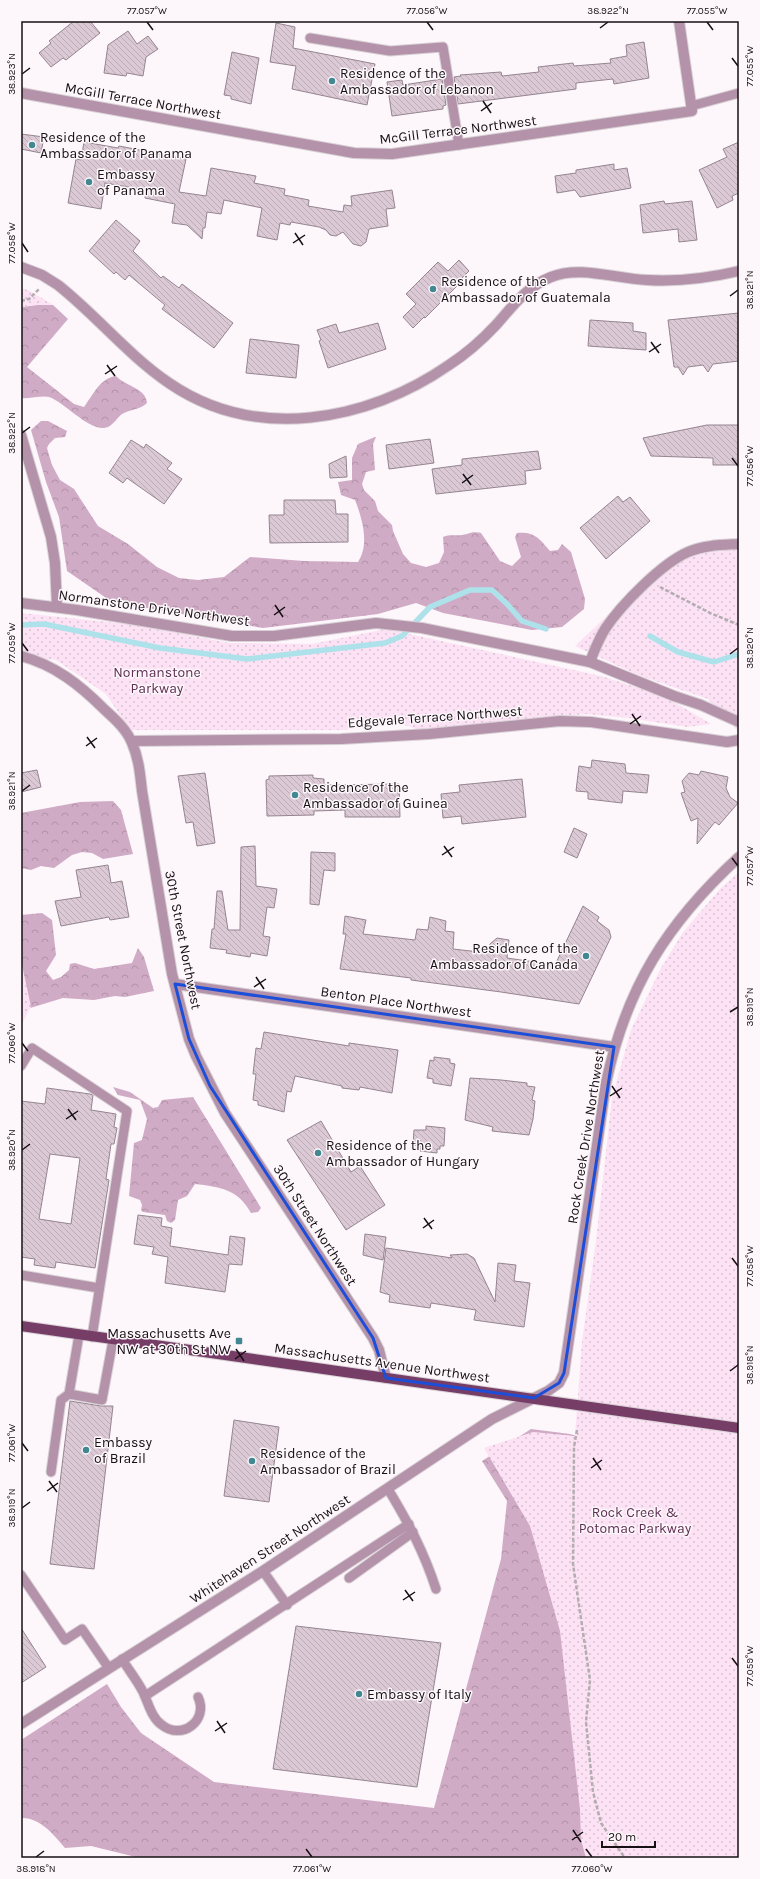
<svg xmlns="http://www.w3.org/2000/svg" width="760" height="1879" viewBox="0 0 760 1879" font-family="Karla,sans-serif">
  <style>
    .forest { fill: url(#forest-crowns) }
    .park { fill: url(#park-dots) }
    .lines { fill: none; stroke-linecap: round; stroke-linejoin: round }
    .stream { stroke: #aee2eb; stroke-width: 5.5 }
    .building { fill: url(#building-back-hatch); stroke: #958590; fill-rule: evenodd }
    .service-casing { stroke: #d8d1d6; stroke-width: 11 }
    .minor-casing { stroke: #d8d1d6; stroke-width: 12 }
    .primary-casing { stroke: #d8d1d6; stroke-width: 12 }
    .path { stroke: #b3acb1; stroke-width: 2.5; stroke-dasharray: 4 2; stroke-linecap: butt }
    .service { stroke: #b492a9; stroke-width: 9 }
    .minor { stroke: #b492a9; stroke-width: 10 }
    .primary { stroke: #763d67; stroke-width: 10 }
    .marked { fill: none; stroke: #1d4ed8; stroke-width: 3; stroke-linejoin: round }
    .ticks { fill: none; stroke: #161014; stroke-width: 1.5 }
    .poi-dot { fill: #418892; stroke: #fdf6fb; stroke-width: 1.5 }
    .labels { text-anchor: middle; dominant-baseline: central; stroke-width: 3; stroke-linejoin: round; paint-order: stroke }
    .poi-label { font-size: 14px; fill: #161014; stroke: #fdf6fb; text-anchor: start }
    .street-label { font-size: 14px; fill: #161014; stroke: #fdf6fb }
    .park-label { font-size: 14px; fill: #5f2f53; stroke: #fdf6fb }
    .neatline { fill: none; stroke: #161014; stroke-width: 1.5 }
    .ticks-label { font-size: 10px; text-anchor: middle; fill: #161014 }
  </style>
  <defs>
    <pattern id="forest-crowns" width="20" height="18" patternUnits="userSpaceOnUse"><rect width="20" height="18" fill="#d0abc5"/><path d="M2 6a3 3 0 1 1 6 0M12 15a3 3 0 1 1 6 0" fill="none" stroke="#b292a8"/></pattern>
    <pattern id="park-dots" width="8" height="8" patternUnits="userSpaceOnUse"><rect width="8" height="8" fill="#fce2f4"/><path d="M2 2h.1M6 6h.1" fill="none" stroke="#d7c1d0" stroke-width="1.8" stroke-linecap="round"/></pattern>
    <pattern id="building-back-hatch" width="6" height="6" patternUnits="userSpaceOnUse"><rect width="6" height="6" fill="#dbc9d5"/><path d="M-1 5l2 2M0 0l6 6M5-1l2 2" fill="none" stroke="#bbacb6"/></pattern>
  </defs>
  <rect width="100%" height="100%" fill="#fdf6fb"/>
  <g class="forest">
    <path d="M37,305H53L68,319L27,367L74,404L84,407C93,395 100,378 116,376C125,386 146,388 147,403C140,410 130,409 122,414C117,418 114,424 108,427C91,434 65,402 49,397C43,395 29,399 21,398V307Z"/>
    <path d="M41,421H48L67,431L65,437L55,438L49,444L47,448L52,465L60,480L74,489L98,526L128,544L157,567L179,578L198,580L224,577L250,557L304,561L358,562C370,544 362,518 355,500L341,495L338,482L352,480V458L358,444L375,437H376L373,444L375,470L366,472L362,484L364,490L375,501L378,511L392,525L393,531L403,554L411,563L426,567L439,563L444,552L443,537C450,534 455,536 462,535C471,534 470,531 481,533L500,561L512,566L521,557L515,537L517,533C534,531 540,539 550,551L558,550L562,544L571,552L585,599L584,609L562,627L532,630L443,613L416,603L378,614L263,628L112,602L67,571L59,517L46,482L31,430Z"/>
    <path d="M113,801L121,810L133,854L103,859L92,853L82,852L72,855L54,868L41,866L31,870L21,868V813L80,802Z"/>
    <path d="M42,913L52,920L56,955L46,971L53,980L61,977L69,970L70,964L75,963L94,969L132,963L138,948L144,957L154,991L125,997L115,996L94,1000L63,998L27,1009L21,1018V915Z"/>
    <path d="M113,1087L130,1092L153,1108L158,1107L162,1100L193,1097L261,1208L258,1212L251,1213C238,1189 220,1187 195,1184L187,1196L178,1200L175,1220L171,1223L167,1221L165,1215L143,1212L141,1210L142,1205L140,1200L129,1196L134,1143L142,1140L147,1119L140,1100L118,1095Z"/>
    <path d="M531,1429L570,1434L629,1452L739,1858H140L91,1846L65,1848C54,1835 40,1817 21,1818V1740L107,1684L121,1707L141,1733L214,1782L434,1808L501,1559L507,1501L482,1461Z"/>
  </g>
  <g class="park">
    <path d="M21,288L30,291L53,305H37L21,307Z"/>
    <path d="M739,546V732L708,699L638,675L575,646L662,564L681,552Z"/>
    <path d="M21,613L136,625L229,643L312,644L386,629L601,676L664,696L711,724L687,727L629,718L586,714L448,727L427,732L398,723L342,730H130L106,694L56,660L21,656Z"/>
    <path d="M739,872V1858H586L581,1840L580,1809L560,1631L530,1526L484,1448L533,1432L575,1436L582,1342L596,1241L612,1098L631,1030L661,968L684,931L720,889Z"/>
    <path d="M21,960L31,1007L21,1025Z"/>
  </g>
  <g class="lines">
    <g class="stream">
      <path d="M21,625L44,624L160,648L247,659L385,643L402,636L430,607L470,590H492L507,604L522,621L546,629"/>
      <path d="M650,636L678,652L714,662L739,654"/>
    </g>
  </g>
  <g class="building">
    <path d="M74,21H90L100,33L66,60L63,58L51,67L39,53L51,43L49,41Z"/>
    <path d="M276,23L295,27L293,48L375,64L367,105L292,89L296,66L270,62Z"/>
    <path d="M128,31L137,44L148,36L158,49L146,57L143,76L127,73L126,76L104,73L108,45Z"/>
    <path d="M644,42L649,78L614,84L613,79L576,83V89L458,104L454,77L461,76L460,75L501,72L502,76L539,72L538,67L573,63L574,66L611,63L610,59L627,56L626,45Z"/>
    <path d="M232,52L259,58L251,104L231,99V96L224,95Z"/>
    <path d="M442,79L446,105L443,106V109L392,116L387,82L402,80L403,85Z"/>
    <path d="M21,134L44,137L41,153L21,149Z"/>
    <path d="M84,142L118,148L119,146L186,159L179,192L206,196L211,168L256,176L254,183L285,189L284,195L309,200L308,206L343,212L344,205L352,206L351,196L392,190L395,208L386,209L388,226L369,229L366,242L361,246L353,244L343,232L336,236L330,235L326,230L319,227L291,222L290,225L280,223L277,240L257,236L262,208L224,200L221,214L207,212L205,228H203L202,239L187,225L172,223L175,204L145,198L146,190L105,183L101,209L68,203L76,159L81,160Z"/>
    <path d="M739,142V193L732,196L733,200L717,208L699,170L727,157L723,149Z"/>
    <path d="M614,164V170L627,168L631,188L580,197L575,190L557,193L555,176L576,173V170Z"/>
    <path d="M664,201L665,204L692,201L697,240L679,242L678,229L643,233L640,205Z"/>
    <path d="M116,220L140,241L133,251L161,278L163,276L179,288L182,284L233,323L214,348L162,309L165,305L129,275L125,280L116,272L114,274L89,251Z"/>
    <path d="M459,260L469,271L459,281L460,283L425,318L424,317L413,328L403,317L416,304L406,294L438,262L448,271Z"/>
    <path d="M739,313V361L713,364L708,372L703,365L688,367L683,375L678,367H674L668,320Z"/>
    <path d="M590,320L633,323V331L646,333V350L588,346Z"/>
    <path d="M378,323L386,349L328,368L319,341L321,340L317,330L336,324L339,333Z"/>
    <path d="M250,339L299,345L296,378L246,373Z"/>
    <path d="M707,425H739V465H713V458L651,456L643,438Z"/>
    <path d="M430,439L434,463L389,469L386,445Z"/>
    <path d="M131,440L144,448L146,444L172,463L167,469L182,479L164,504L127,478L123,483L109,473Z"/>
    <path d="M538,451L541,469L525,471L526,484L436,494L432,469L462,465V459Z"/>
    <path d="M346,456L347,477L330,478L329,464Z"/>
    <path d="M618,496L623,502L630,497L650,521L606,559L580,528Z"/>
    <path d="M284,500H335L336,514H348V542L270,543L269,515H284Z"/>
    <path d="M592,760L625,764L626,773L649,775L647,793L623,791L622,803L588,799V792L576,791L579,766L591,768Z"/>
    <path d="M37,770L41,787L21,792V773Z"/>
    <path d="M701,771L728,777L726,788L730,797L738,803L719,825L715,822L697,844L698,818L691,821L681,793L685,792L682,781L689,773L699,775Z"/>
    <path d="M205,773L215,843L197,846L193,822L186,823L178,776Z"/>
    <path d="M313,775V778L324,779V785L399,784L400,817H345V810L314,811V815L267,816L266,780L269,779V776Z"/>
    <path d="M522,779L526,817L462,824L461,816L443,818L441,794L460,792L459,785Z"/>
    <path d="M574,828L587,834L577,858L564,852Z"/>
    <path d="M255,846L256,886L277,889L274,908L267,907L263,936L270,937L267,956L251,953L250,957L226,953L227,950L210,948L212,929H214L217,891H222L228,930H240L241,847Z"/>
    <path d="M311,852L335,853V871L324,870L319,905L310,904Z"/>
    <path d="M108,865L111,883L122,881L129,917L110,920L109,917L61,926L55,901L81,897L76,870Z"/>
    <path d="M583,906L599,917L597,921L609,930L611,937L579,1004L501,992L411,980V978L340,969L346,934H343L345,916L366,920L363,934L415,940L417,929L428,930L430,917L446,921L445,931L454,932L453,949L488,953L490,944L497,938L509,940L507,958L555,965Z"/>
    <path d="M264,1032L349,1046V1043L398,1050L392,1093L360,1087L359,1090L342,1088V1086L295,1076L291,1092L287,1091L284,1112L258,1105V1101L253,1100L256,1074H253L256,1048L261,1049Z"/>
    <path d="M434,1057L450,1059V1063L455,1064L451,1086L433,1083V1079L427,1078L430,1060L434,1061Z"/>
    <path d="M470,1078L501,1080L527,1083V1086L535,1087L532,1100L535,1101L533,1119L529,1135L492,1131L493,1127L465,1120Z"/>
    <path d="M47,1088L90,1094L93,1095L91,1110L116,1114L114,1127L117,1128L114,1144H111L106,1179L109,1180L95,1268L56,1262L55,1268L34,1265L35,1259L21,1257V1101L45,1104ZM50,1154L80,1158L71,1224L39,1219Z"/>
    <path d="M321,1121L351,1172L360,1166L385,1205L346,1230L287,1140Z"/>
    <path d="M426,1126L445,1128L444,1146H440V1149H437V1153L420,1151V1146L413,1145L414,1130H426Z"/>
    <path d="M138,1215L162,1218L161,1226L172,1228L170,1246L228,1255L230,1236L245,1238L242,1265L229,1264L225,1292L165,1283L168,1257L152,1254L154,1247L134,1244Z"/>
    <path d="M365,1234L386,1237L383,1260L363,1255Z"/>
    <path d="M386,1248L452,1258L450,1255L467,1254L474,1258L495,1302L498,1263L516,1265L514,1281L530,1283L524,1327L474,1320L476,1310L431,1303L430,1308L389,1302L390,1295L380,1292Z"/>
    <path d="M70,1401L101,1406H113L94,1569L50,1564Z"/>
    <path d="M234,1420L279,1427L269,1502L224,1496Z"/>
    <path d="M296,1626L441,1643L417,1787L273,1769Z"/>
    <path d="M21,1628L46,1667L21,1683Z"/>
  </g>
  <g class="lines">
    <g class="service-casing">
      <g id="service">
        <path d="M310,38L390,51L443,47L459,145"/>
        <path d="M691,106L739,93"/>
        <path d="M21,1066L32,1048L127,1111L92,1337"/>
        <path d="M21,1275L99,1288"/>
        <path d="M79,1335L69,1394L102,1400L113,1340"/>
        <path d="M51,1472L61,1400L69,1394"/>
        <path d="M388,1489C408,1522 424,1552 436,1589"/>
        <path d="M263,1571L287,1605"/>
        <path d="M21,1575L65,1640L82,1629L108,1667"/>
        <path d="M349,1578L413,1532"/>
        <path d="M122,1659C128,1669 136,1679 142,1690C148,1701 151,1718 162,1725C182,1741 209,1720 198,1697"/>
        <path d="M145,1696L409,1524"/>
      </g>
    </g>
    <g class="minor-casing">
      <g id="minor">
        <path d="M21,93L354,153L392,154L692,111L679,21"/>
        <path d="M21,267L42,275L58,285C97,316 128,355 169,383C255,442 367,422 449,365C466,354 482,340 496,325C513,306 526,287 551,277C580,265 616,279 647,280C678,282 709,278 739,271"/>
        <path d="M21,435L51,537L55,563L57,607"/>
        <path d="M21,603L77,610L232,636H274L376,623L422,628L590,662L674,696L701,705L739,722"/>
        <path d="M21,656C55,665 80,685 105,710C115,719 127,730 132,743C139,759 140,774 142,791L172,974L189,1039L196,1056L225,1113L373,1338L379,1350L386,1378"/>
        <path d="M590,662C594,651 599,639 605,629C621,605 661,564 688,552C704,545 722,545 739,544"/>
        <path d="M132,741L341,739L429,734L560,721L591,722L727,742L739,740"/>
        <path d="M175,984L614,1047"/>
        <path d="M21,1724L263,1571L492,1419L548,1391L559,1383L564,1373L606,1083C626,988 667,923 739,857"/>
      </g>
    </g>
    <g class="primary-casing">
      <path id="primary" d="M21,1326L739,1428"/>
    </g>
    <g class="path">
      <path d="M21,301L29,299L39,289"/>
      <path d="M660,587L710,613L739,625"/>
      <path d="M577,1430L574,1447L573,1564L590,1680L586,1722L593,1792L601,1823L625,1858"/>
    </g>
    <use href="#service" class="service"/>
    <use href="#minor" class="minor"/>
    <use href="#primary" class="primary"/>
  </g>
  <path class="marked" d="M175,984L614,1047L564,1373L559,1383L534,1398L386,1378L373,1338L210,1086L189,1039Z"/>
  <path class="ticks" d="M147,22L153,30M427,22L433,30M707,22L713,30M600,28L608,22M732,58L738,66M22,74L30,68M483,101L491,113M481,111L492,103M295,233L303,245M22,243L28,252M293,243L305,235M730,296L738,290M651,342L659,353M649,352L661,344M107,365L115,376M105,374L117,366M22,433L30,427M732,458L738,466M463,474L471,485M462,483L473,475M275,605L283,617M274,615L285,607M22,643L28,651M730,654L738,648M632,714L640,726M630,724L641,716M87,737L95,748M86,746L97,738M22,791L30,785M444,846L452,857M442,855L454,847M732,858L738,866M256,977L264,989M254,987L266,979M730,1012L738,1007M22,1043L28,1051M612,1086L620,1098M610,1096L622,1088M68,1109L76,1120M66,1119L78,1111M22,1150L30,1144M424,1218L432,1229M423,1228L434,1220M732,1258L738,1266M236,1349L244,1361M235,1359L246,1351M730,1371L738,1365M22,1443L28,1451M593,1458L601,1470M591,1468L602,1460M49,1481L57,1492M47,1491L58,1483M22,1508L30,1502M405,1590L413,1601M403,1600L415,1592M732,1658L738,1666M217,1721L225,1733M215,1731L227,1723M573,1830L581,1842M572,1840L583,1832M306,1849L312,1857M586,1849L592,1857M36,1857L44,1851"/>
  <g class="poi-dot">
    <circle cx="332" cy="81" r="4"/>
    <circle cx="32" cy="145" r="4"/>
    <circle cx="89" cy="182" r="4"/>
    <circle cx="433" cy="289" r="4"/>
    <circle cx="295" cy="795" r="4"/>
    <circle cx="586" cy="956" r="4"/>
    <circle cx="318" cy="1153" r="4"/>
    <rect x="235" y="1337" width="8" height="8" rx="2"/>
    <circle cx="86" cy="1450" r="4"/>
    <circle cx="252" cy="1461" r="4"/>
    <circle cx="359" cy="1694" r="4"/>
  </g>
  <g class="labels">
    <g class="poi-label">
      <text x="340" y="73">Residence of the<tspan x="340" dy="16">Ambassador of Lebanon</tspan></text>
      <text x="40" y="137">Residence of the<tspan x="40" dy="16">Ambassador of Panama</tspan></text>
      <text x="97" y="174">Embassy<tspan x="97" dy="16">of Panama</tspan></text>
      <text x="441" y="281">Residence of the<tspan x="441" dy="16">Ambassador of Guatemala</tspan></text>
      <text x="303" y="787">Residence of the<tspan x="303" dy="16">Ambassador of Guinea</tspan></text>
      <text x="578" y="948" text-anchor="end">Residence of the<tspan x="578" dy="16">Ambassador of Canada</tspan></text>
      <text x="326" y="1145">Residence of the<tspan x="326" dy="16">Ambassador of Hungary</tspan></text>
      <text x="231" y="1333" text-anchor="end">Massachusetts Ave<tspan x="231" dy="16">NW at 30th St NW</tspan></text>
      <text x="94" y="1442">Embassy<tspan x="94" dy="16">of Brazil</tspan></text>
      <text x="260" y="1453">Residence of the<tspan x="260" dy="16">Ambassador of Brazil</tspan></text>
      <text x="367" y="1694">Embassy of Italy</text>
    </g>
    <g class="street-label">
      <text transform="translate(143 101) rotate(10)">McGill Terrace Northwest</text>
      <text transform="translate(458 130) rotate(-7)">McGill Terrace Northwest</text>
      <text transform="translate(154 608) rotate(8)">Normanstone Drive Northwest</text>
      <text transform="translate(435 717) rotate(-4)">Edgevale Terrace Northwest</text>
      <text transform="translate(183 940) rotate(79)">30th Street Northwest</text>
      <text transform="translate(396 1002) rotate(8)">Benton Place Northwest</text>
      <text transform="translate(586 1137) rotate(-81)">Rock Creek Drive Northwest</text>
      <text transform="translate(315 1225) rotate(57)">30th Street Northwest</text>
      <text transform="translate(382 1363) rotate(8)">Massachusetts Avenue Northwest</text>
      <text transform="translate(270 1549) rotate(-33)">Whitehaven Street Northwest</text>
    </g>
    <g class="park-label">
      <text x="157" y="672">Normanstone<tspan x="157" dy="16">Parkway</tspan></text>
      <text x="635" y="1512">Rock Creek &amp;<tspan x="635" dy="16">Potomac Parkway</tspan></text>
    </g>
  </g>
  <rect width="760" height="1879" fill="none" stroke="#fdf6fb" stroke-width="44"/>
  <path d="M602 1841v6h53v-6" fill="none" stroke="#161014" stroke-width="2"/>
  <text x="608" y="1841" font-size="12" fill="#161014" stroke="#fdf6fb" stroke-width="3" paint-order="stroke">20 m</text>
  <rect x="22" y="22" width="716" height="1835" class="neatline"/>
  <g class="ticks-label">
    <text x="147" y="14">77.057°W</text>
    <text x="427" y="14">77.056°W</text>
    <text x="608" y="14">38.922°N</text>
    <text x="707" y="14">77.055°W</text>
    <text transform="translate(749 66) rotate(-90)" y="4">77.055°W</text>
    <text transform="translate(11 74) rotate(-90)" y="4">38.923°N</text>
    <text transform="translate(11 243) rotate(-90)" y="4">77.058°W</text>
    <text transform="translate(749 290) rotate(-90)" y="4">38.921°N</text>
    <text transform="translate(11 433) rotate(-90)" y="4">38.922°N</text>
    <text transform="translate(749 466) rotate(-90)" y="4">77.056°W</text>
    <text transform="translate(11 643) rotate(-90)" y="4">77.059°W</text>
    <text transform="translate(749 648) rotate(-90)" y="4">38.920°N</text>
    <text transform="translate(11 791) rotate(-90)" y="4">38.921°N</text>
    <text transform="translate(749 866) rotate(-90)" y="4">77.057°W</text>
    <text transform="translate(749 1007) rotate(-90)" y="4">38.919°N</text>
    <text transform="translate(11 1043) rotate(-90)" y="4">77.060°W</text>
    <text transform="translate(11 1150) rotate(-90)" y="4">38.920°N</text>
    <text transform="translate(749 1266) rotate(-90)" y="4">77.058°W</text>
    <text transform="translate(749 1365) rotate(-90)" y="4">38.918°N</text>
    <text transform="translate(11 1443) rotate(-90)" y="4">77.061°W</text>
    <text transform="translate(11 1508) rotate(-90)" y="4">38.919°N</text>
    <text transform="translate(749 1666) rotate(-90)" y="4">77.059°W</text>
    <text x="36" y="1872">38.918°N</text>
    <text x="312" y="1872">77.061°W</text>
    <text x="592" y="1872">77.060°W</text>
  </g>
</svg>
